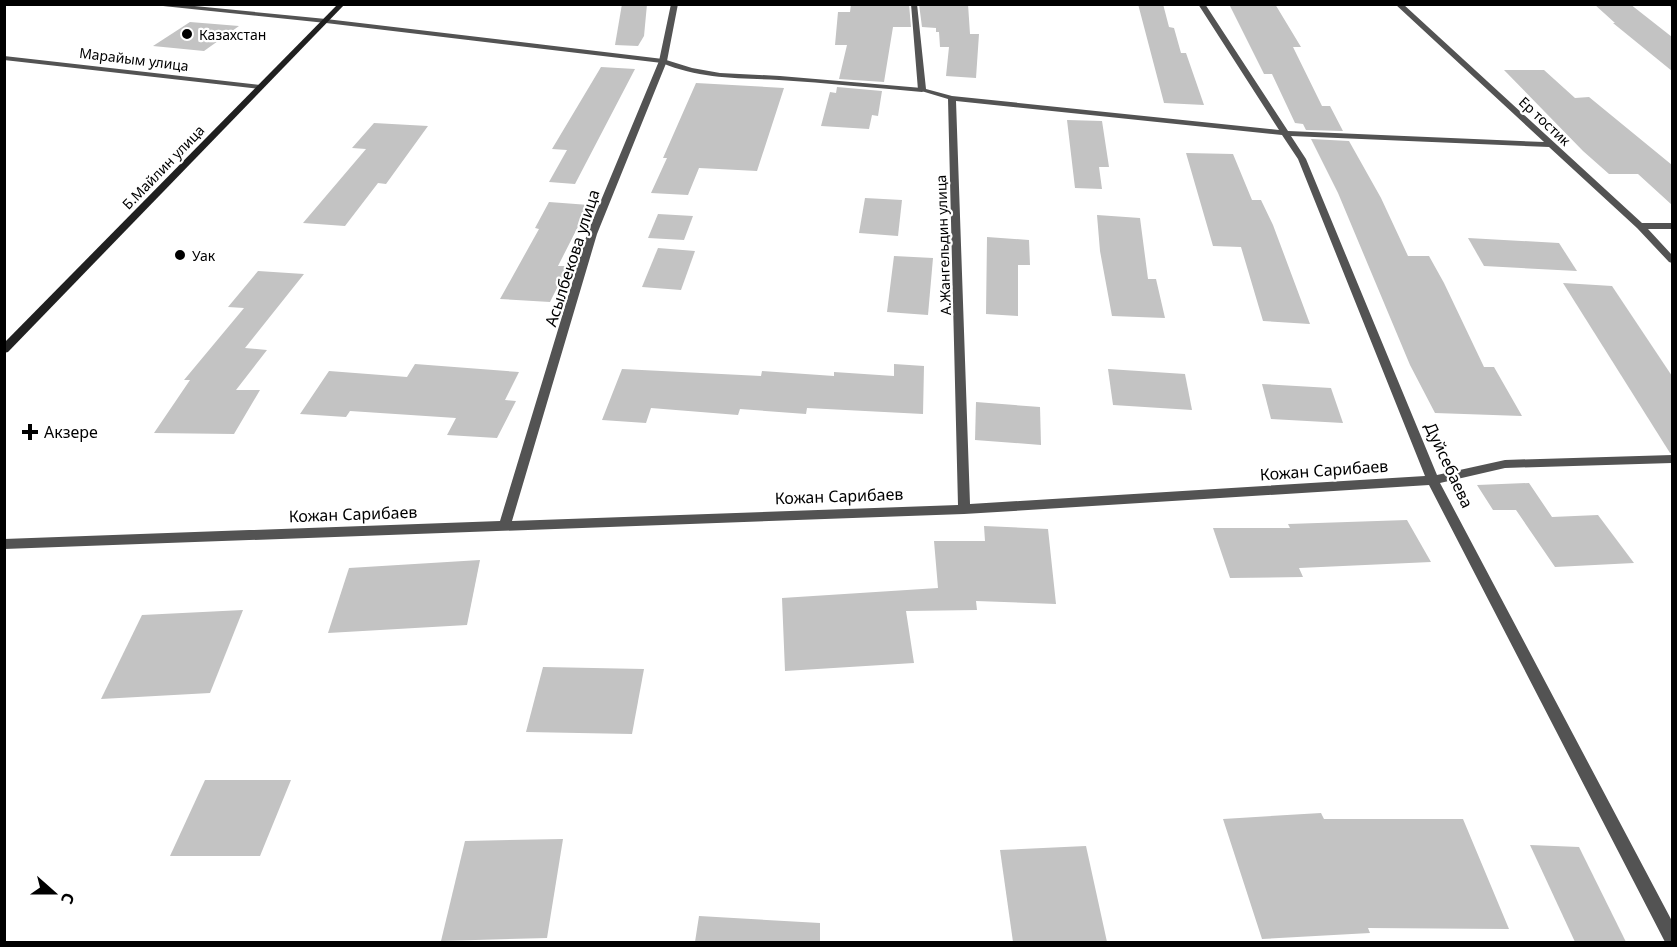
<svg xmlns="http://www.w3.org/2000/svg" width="1677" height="947" viewBox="0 0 1677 947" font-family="'Noto Sans',sans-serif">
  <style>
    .building { fill: #c3c3c3 }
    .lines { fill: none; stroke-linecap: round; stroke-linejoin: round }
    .lane { fill: #535353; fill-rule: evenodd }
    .street { fill: #535353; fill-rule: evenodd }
    .secondary { fill: #202020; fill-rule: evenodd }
    .poi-dot { fill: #000; stroke: #fff; stroke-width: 2 }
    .labels { text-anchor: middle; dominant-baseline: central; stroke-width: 4.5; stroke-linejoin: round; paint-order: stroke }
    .far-poi-label { font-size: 14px; fill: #000; stroke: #fff; text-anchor: start }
    .far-street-label { font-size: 14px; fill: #000; stroke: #fff }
    .street-label { font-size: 16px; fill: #000; stroke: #fff }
    .poi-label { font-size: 16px; fill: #000; stroke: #fff; text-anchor: start }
  </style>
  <rect width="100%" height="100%" fill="#fff"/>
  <g class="building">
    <path d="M622,4H647L644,36L638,46L615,45Z"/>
    <path d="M851,4H909L911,27H893L884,82L839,79L847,45H835L838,12H850Z"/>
    <path d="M919,4H968L970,34H979L976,78L946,76L949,47H940L939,32H936V28L922,27Z"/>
    <path d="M1138,4H1163L1169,27L1174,28L1181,53H1186L1204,105L1164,103Z"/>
    <path d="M1229,4H1275L1301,47H1293L1322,106H1330L1343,131L1306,130L1303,124L1295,123L1272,74H1264Z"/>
    <path d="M1594,4H1630L1672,37V71L1613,23H1615Z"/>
    <path d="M190,22L239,26L204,51L153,46Z"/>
    <path d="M601,67L635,69L575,184L549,182L567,150L552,149Z"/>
    <path d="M1504,70H1544L1575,98L1589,97L1672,165V205L1638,174H1609L1583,151Z"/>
    <path d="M696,83L784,88L757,171L699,168L688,195L651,193L667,158H663Z"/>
    <path d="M837,87L882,91L878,116L872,115L869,129L821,126L830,92L836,93Z"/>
    <path d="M1067,120L1102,121L1109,167H1099L1102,189L1075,188Z"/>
    <path d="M374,123L428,126L386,184L378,183L345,226L303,223L366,149L352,148Z"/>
    <path d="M1311,139L1349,141L1381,198L1408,256H1429L1444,283L1484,367H1494L1522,416L1435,413L1410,365L1338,193Z"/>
    <path d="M1186,153L1233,154L1252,200H1261L1273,225L1310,324L1263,321L1241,247L1213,246Z"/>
    <path d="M865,198L902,200L898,236L859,233Z"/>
    <path d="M549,202L589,205L558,266H568L550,302L500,299L539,229L535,228Z"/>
    <path d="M658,214L693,216L684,240L648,238Z"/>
    <path d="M1097,215L1140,218L1148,279H1156L1165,318L1112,316L1100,251Z"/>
    <path d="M987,237L1029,240L1030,265H1018V316L986,314Z"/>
    <path d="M1468,238L1559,243L1577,271L1484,266Z"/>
    <path d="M658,248L695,251L681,290L642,287Z"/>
    <path d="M894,256L933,258L928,315L887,312Z"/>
    <path d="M258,271L304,274L245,348L267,350L236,390H260L234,434L154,433L190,380H184L244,308L228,307Z"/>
    <path d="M1563,283L1612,286L1672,376V453H1670Z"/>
    <path d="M415,364L519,372L505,400L516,401L497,438L447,435L456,418L350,411L346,417L300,414L329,371L407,377Z"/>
    <path d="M894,364L924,366L923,414L807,408L806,414L740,409L738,415L651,408L646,423L602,420L622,369L761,376L762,371L834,376V372L894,376Z"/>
    <path d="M1108,369L1185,374L1192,410L1113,405Z"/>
    <path d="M1262,384L1331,388L1343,423L1271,419Z"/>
    <path d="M976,402L1040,407L1041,445L975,440Z"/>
    <path d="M1529,483L1552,517L1598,515L1634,563L1555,567L1516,510H1493L1477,485Z"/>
    <path d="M1407,520L1431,562L1299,568L1303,577L1230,578L1213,528H1290L1288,524Z"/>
    <path d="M984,526L1048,529L1056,604L976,601L977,610L906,611L914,663L785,671L782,598L938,588L934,541H985Z"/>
    <path d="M480,560L467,625L328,633L349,568Z"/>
    <path d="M243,610L210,693L101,699L142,615Z"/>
    <path d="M543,667L644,669L632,734L526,732Z"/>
    <path d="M205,780H291L260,856H170Z"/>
    <path d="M1321,813L1324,819H1463L1509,929L1368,928L1370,933L1262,939L1223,819Z"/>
    <path d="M563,839L547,938L441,941L465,841Z"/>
    <path d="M1530,845L1579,847L1626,942H1575Z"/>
    <path d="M1086,846L1107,942H1013L1000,850Z"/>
    <path d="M699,916L820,923V942H695Z"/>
  </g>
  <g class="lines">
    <path class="lane" d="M144,4H174L326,19L663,59L692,68L720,73L780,76L922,88L926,90L922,92C875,88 827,83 779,80C739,78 700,79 662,63L326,23Z"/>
    <g class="street">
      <path d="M671,4H678L667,61L597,234L512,521L958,505L948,99L918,90L911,4H917L926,89L952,96L1279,130L1198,4H1205L1288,131L1544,142L1395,4H1403L1642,223H1672V229H1648L1672,255V263L1669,262L1637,228L1549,147L1291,136L1306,159L1437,475L1505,460L1672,455V463L1505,468L1440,483L1672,921V942H1665L1429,485L964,514L4,549V539L500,521L587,234L659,61ZM956,101L1282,135L1298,159L1425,476L970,504Z"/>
      <path d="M1669,4H1672V7L1670,6Z"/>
      <path d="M4,56L260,85L264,87L260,89L4,60Z"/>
    </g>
    <path class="secondary" d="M338,4H345L8,352L4,353V343Z"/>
  </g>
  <g class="poi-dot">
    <circle cx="187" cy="34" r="6"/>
    <circle cx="180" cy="255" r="6"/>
    <path d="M27 423h6v6h6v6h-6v6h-6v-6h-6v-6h6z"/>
  </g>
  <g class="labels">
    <g class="far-poi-label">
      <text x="199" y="34">Казахстан</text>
      <text x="192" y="255">Уак</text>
    </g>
    <g class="far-street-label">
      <text transform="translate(134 59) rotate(7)">Марайым улица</text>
      <text transform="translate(1545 121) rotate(43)">Ер тостик</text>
      <text transform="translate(163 167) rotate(-46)">Б.Майлин улица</text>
      <text transform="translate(943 245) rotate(-92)">А.Жангельдин улица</text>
    </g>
    <g class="street-label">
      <text transform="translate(572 258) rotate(-72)">Асылбекова улица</text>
      <text transform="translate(1449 465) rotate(65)">Дуйсебаева</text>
      <text transform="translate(1324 470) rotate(-4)">Кожан Сарибаев</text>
      <text transform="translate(839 496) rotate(-2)">Кожан Сарибаев</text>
      <text transform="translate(353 514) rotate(-2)">Кожан Сарибаев</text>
    </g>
    <g class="poi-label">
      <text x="44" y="432">Акзере</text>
    </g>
  </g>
  <rect width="1677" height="947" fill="none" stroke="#000000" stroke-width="12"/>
  <g transform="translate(54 893) rotate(111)" stroke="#ffffff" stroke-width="4.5" paint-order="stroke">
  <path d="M0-4.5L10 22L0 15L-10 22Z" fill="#000000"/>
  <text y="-9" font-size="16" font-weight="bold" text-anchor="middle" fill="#000000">С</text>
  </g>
</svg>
